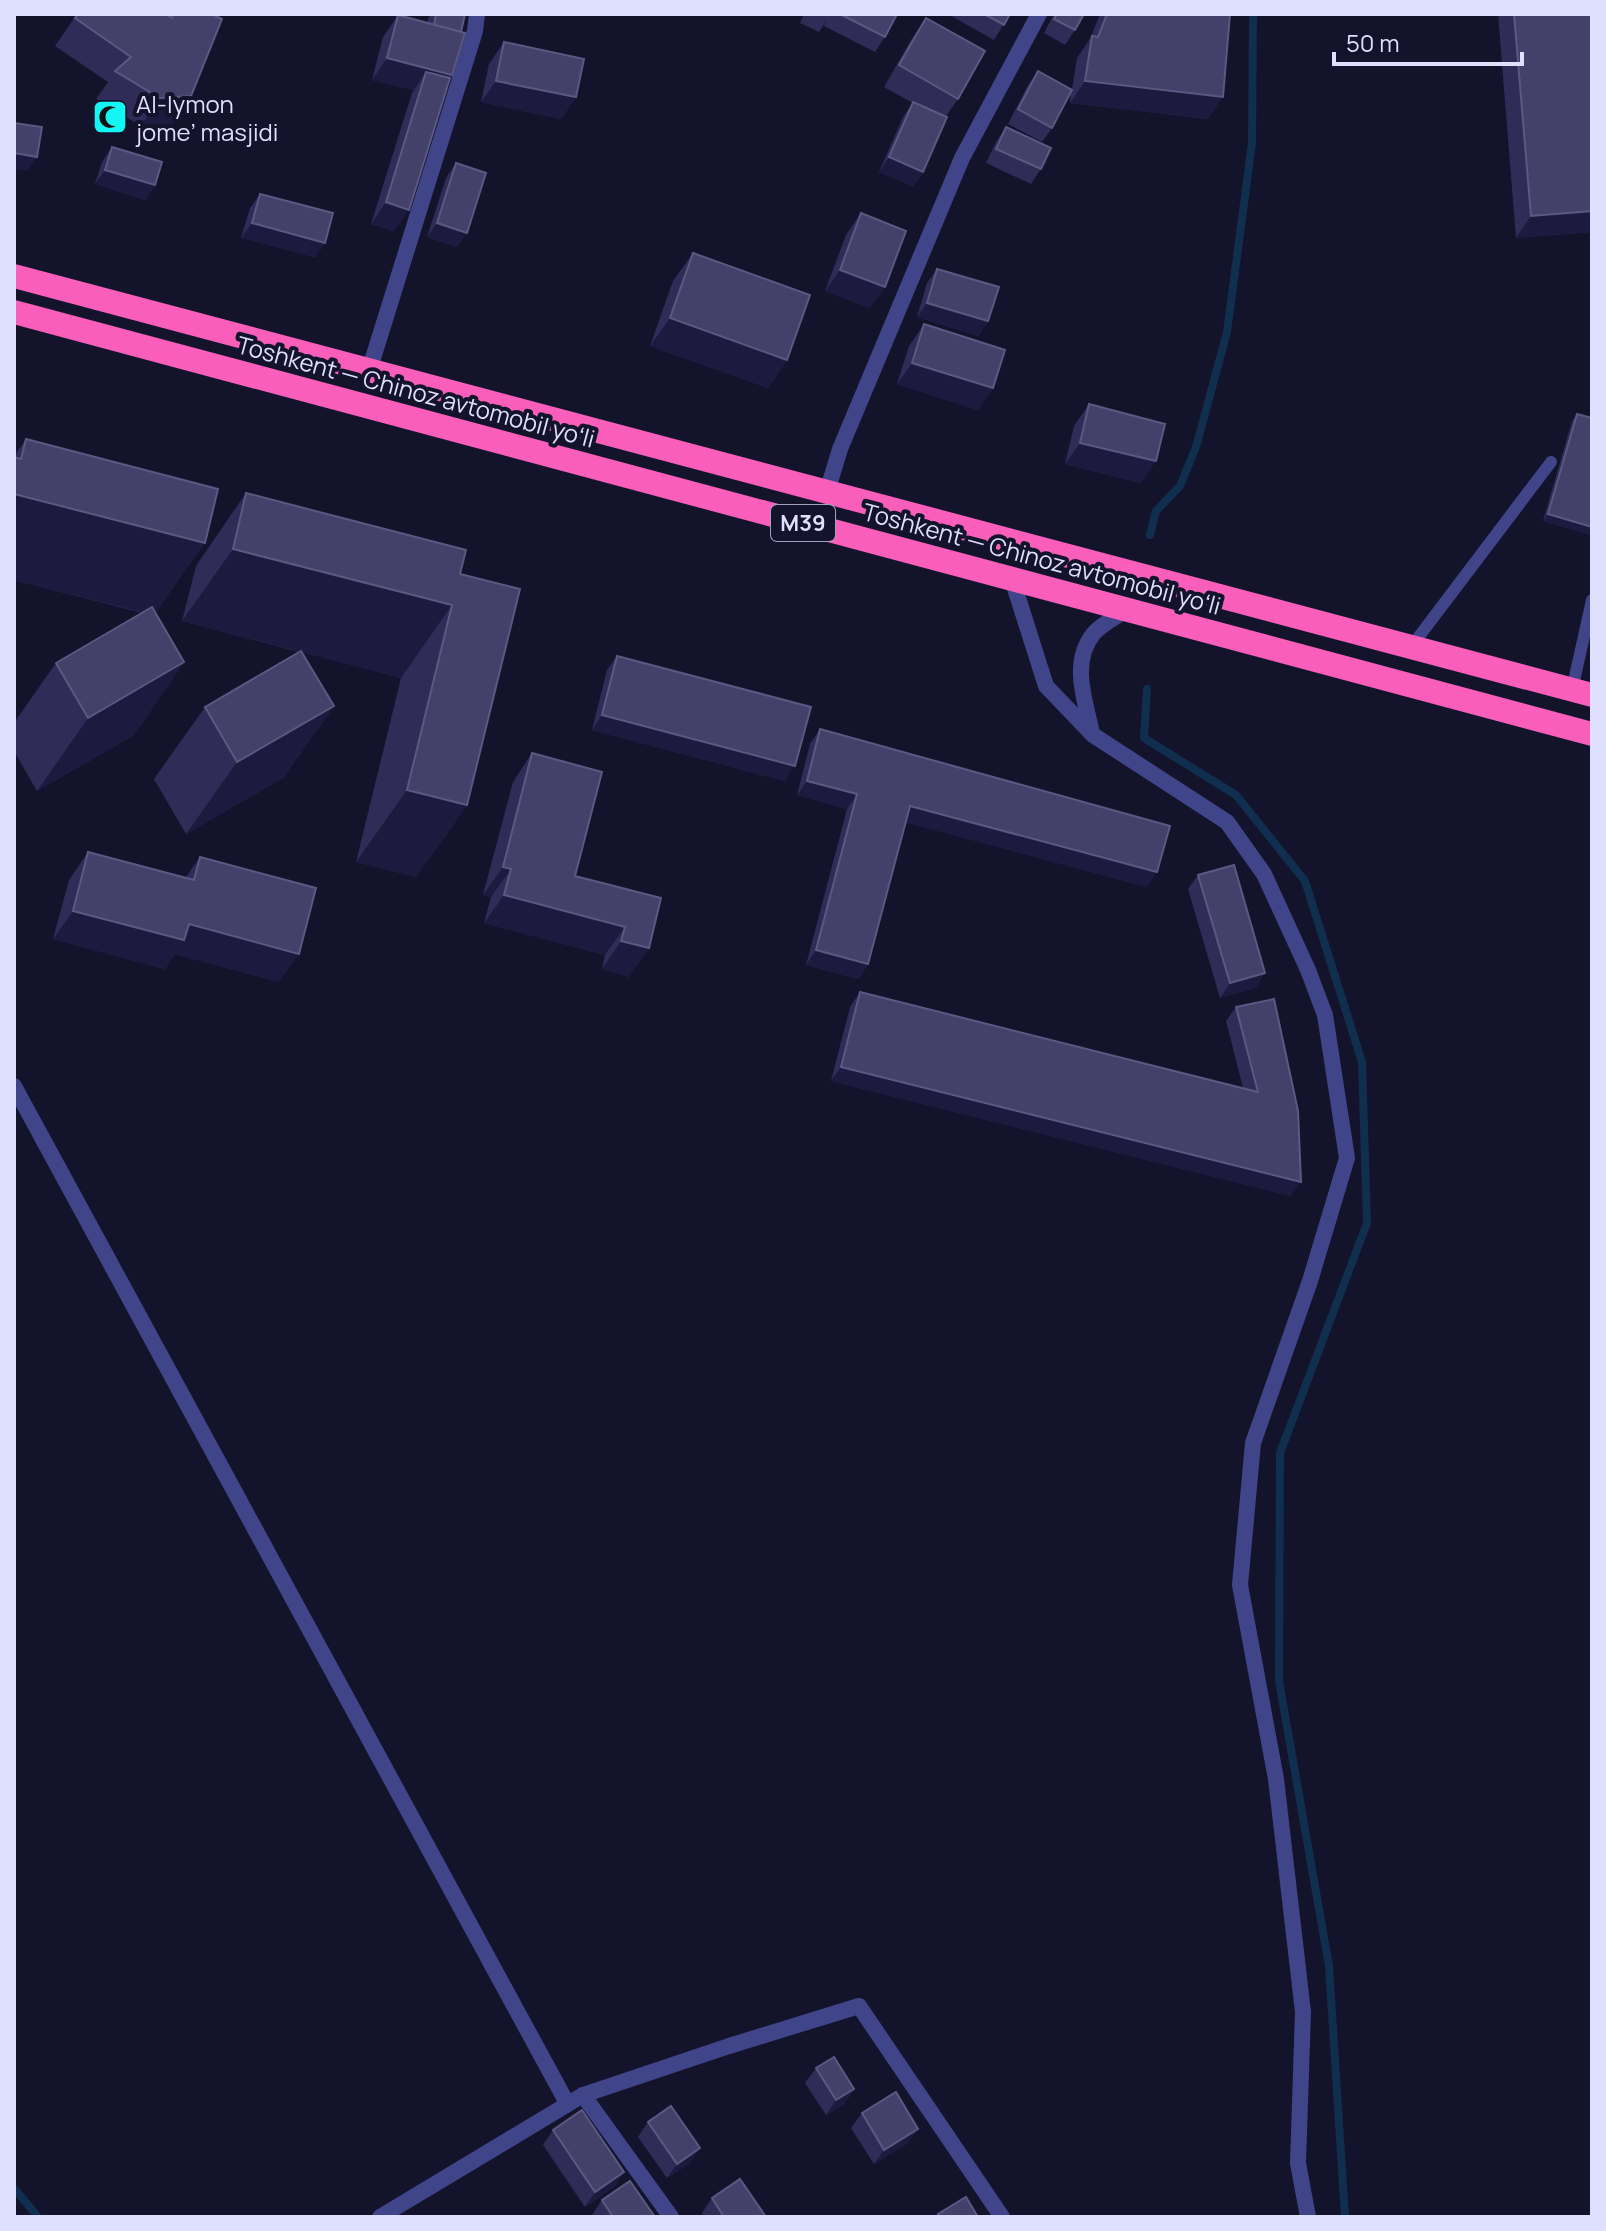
<svg xmlns="http://www.w3.org/2000/svg" width="1606" height="2231" viewBox="0 0 1606 2231" font-family="Manrope,sans-serif">
  <style>
    .lines { fill: none; stroke-linecap: round; stroke-linejoin: round }
    .stream { stroke: #102e4e; stroke-width: 8 }
    .lane { stroke: #404589; stroke-width: 12 }
    .street { stroke: #404589; stroke-width: 16 }
    .highway { stroke: #f95fba; stroke-width: 24 }
    .wall { fill: #302c58 }
    .shaded-wall { fill: #1d1a3f }
    .building { fill: #43406a; stroke: #5b5981; stroke-width: 2 }
    .labels { text-anchor: middle; dominant-baseline: central; stroke-width: 8; stroke-linejoin: round; paint-order: stroke }
    .shield { fill: #14132c; stroke: #a2a2bf; stroke-width: 2 }
    .shield-label { font-size: 22px; font-weight: bold; fill: #dfdffe }
    .poi-label { font-size: 24px; fill: #dfdffe; stroke: #14132c; text-anchor: start }
    .street-label { font-size: 24px; fill: #dfdffe; stroke: #14132c }
  </style>
  <rect width="100%" height="100%" fill="#14132c"/>
  <g class="lines">
    <g class="stream">
      <path d="M1150,535L1156,511L1180,486L1196,447L1227,332L1252,143L1253,14"/>
      <path d="M1147,689L1144,738L1236,795L1305,881L1362,1062L1367,1223L1280,1453L1279,1681L1329,1966L1345,2217"/>
      <path d="M14,2188L38,2217"/>
    </g>
    <g class="lane">
      <path d="M1411,647L1551,462"/>
      <path d="M1572,690L1592,600"/>
    </g>
    <g class="street">
      <path d="M369,371L475,31L477,14"/>
      <path d="M827,492L840,449L962,158L1039,14"/>
      <path d="M1012,579L1046,686L1093,735L1227,822L1264,874L1308,970L1325,1015L1347,1158L1310,1281L1253,1443L1240,1585L1276,1779L1303,2012L1298,2163L1308,2217"/>
      <path d="M1092,733C1085,700 1070,662 1094,633C1102,624 1116,617 1126,610"/>
      <path d="M14,1086L567,2103"/>
      <path d="M583,2095L671,2217"/>
      <path d="M380,2217L583,2095L729,2046L859,2006L1002,2217"/>
    </g>
    <g class="highway">
      <path d="M14,276L1592,695"/>
      <path d="M14,312L1592,734"/>
    </g>
  </g>
  <g class="wall">
    <path d="M77,14H166L171,17L173,14H212L191,96L172,125L141,126L96,99L108,82L55,46Z"/>
    <path d="M430,14H465L452,75L394,231L371,224L412,93L414,90L372,80L383,37L398,15L427,23Z"/>
    <path d="M804,14H892L885,37L875,52L824,26L826,21L819,32L800,23Z"/>
    <path d="M948,14H1010L994,40Z"/>
    <path d="M1054,14H1084L1075,30L1065,45L1044,33Z"/>
    <path d="M1100,14H1230L1208,119L1070,103L1071,92L1052,128L1042,142L1008,124L1028,85L1038,71L1072,89L1077,58L1091,37Z"/>
    <path d="M1498,14H1592V232L1516,238Z"/>
    <path d="M926,18L958,99L946,116L923,172L913,186L879,172L903,117L913,103L884,87L911,40Z"/>
    <path d="M504,42L576,97L561,119L481,102L489,64Z"/>
    <path d="M1006,127L1041,169L1031,184L986,163L996,142Z"/>
    <path d="M112,147L155,185L145,200L95,184L102,162Z"/>
    <path d="M456,163L457,247L427,237L446,178Z"/>
    <path d="M260,194L325,243L315,257L241,238L250,208Z"/>
    <path d="M861,213L870,308L825,291L846,235Z"/>
    <path d="M693,253L787,360L768,388L650,346L673,281Z"/>
    <path d="M937,269L988,321L978,336L917,317L927,283Z"/>
    <path d="M924,324L993,388L978,410L897,384L909,346Z"/>
    <path d="M1089,404L1141,483L1065,464L1074,426Z"/>
    <path d="M1577,414L1591,535L1543,521L1572,421Z"/>
    <path d="M26,439L156,613L184,662L134,735L37,791L14,751V723L56,663L143,613L14,580V456Z"/>
    <path d="M246,493L460,574L467,805L416,877L356,862L401,678L302,652L334,706L283,778L186,834L154,779L205,707L299,652L182,621L196,566Z"/>
    <path d="M617,656L785,781L592,730L607,670Z"/>
    <path d="M820,729L1147,887L906,822L868,964L858,979L806,965L847,809L797,795L810,744Z"/>
    <path d="M532,753L575,876L661,898L629,977L602,969L605,955L484,923L491,897L483,895L513,782Z"/>
    <path d="M88,852L186,877L200,857L279,982L175,954L165,969L53,939L69,880Z"/>
    <path d="M1198,875L1265,973L1255,988L1220,998L1188,889Z"/>
    <path d="M860,992L1243,1088L1226,1021L1236,1007L1291,1196L831,1081L850,1007Z"/>
    <path d="M816,2068L854,2089L844,2104L826,2115L805,2083Z"/>
    <path d="M862,2113L918,2129L908,2143L874,2164L851,2128Z"/>
    <path d="M648,2122L690,2163L667,2178L638,2137Z"/>
    <path d="M553,2130L624,2172L614,2187L585,2207L543,2145Z"/>
    <path d="M712,2198L766,2217H704L702,2213Z"/>
    <path d="M602,2200L655,2217H593L592,2215Z"/>
  </g>
  <g class="shaded-wall">
    <path d="M387,58L452,75L437,96L426,72L414,90L372,80Z"/>
    <path d="M496,81L576,97L561,119L481,102Z"/>
    <path d="M1085,81L1223,97L1208,119L1070,103Z"/>
    <path d="M191,96L172,125L141,126L160,98Z"/>
    <path d="M14,153L37,157L27,171L14,169Z"/>
    <path d="M889,157L923,172L913,186L879,172Z"/>
    <path d="M105,170L155,185L145,200L95,184Z"/>
    <path d="M386,202L409,210L394,231L371,224Z"/>
    <path d="M1592,211V232L1516,238L1531,216Z"/>
    <path d="M252,223L325,243L315,257L241,238Z"/>
    <path d="M437,223L467,233L457,247L427,237Z"/>
    <path d="M840,270L885,287L870,308L825,291Z"/>
    <path d="M927,303L988,321L978,336L917,317Z"/>
    <path d="M670,318L787,360L768,388L650,346Z"/>
    <path d="M912,363L993,388L978,410L897,384Z"/>
    <path d="M1080,443L1156,461L1141,483L1065,464Z"/>
    <path d="M14,494L205,543L154,615L14,580Z"/>
    <path d="M1548,514L1592,527V533L1591,535L1543,521Z"/>
    <path d="M233,549L452,605L401,678L182,621Z"/>
    <path d="M184,662L134,735L37,791L88,718Z"/>
    <path d="M334,706L283,778L186,834L237,762Z"/>
    <path d="M602,715L795,766L785,781L592,730Z"/>
    <path d="M807,781L857,794L847,809L797,795Z"/>
    <path d="M407,790L467,805L416,877L356,862Z"/>
    <path d="M910,806L1157,872L1147,887L900,821Z"/>
    <path d="M503,867L511,869L491,897L483,895Z"/>
    <path d="M504,895L625,927L605,955L484,923Z"/>
    <path d="M73,911L189,924L299,954L279,982L175,954L165,969L53,939Z"/>
    <path d="M621,941L649,948L629,977L602,969Z"/>
    <path d="M816,950L868,964L858,979L806,965Z"/>
    <path d="M1265,973L1255,988L1220,998L1230,983Z"/>
    <path d="M841,1067L1301,1182L1291,1196L831,1081Z"/>
    <path d="M854,2089L844,2104L826,2115L836,2100Z"/>
    <path d="M918,2129L908,2143L874,2164L884,2150Z"/>
    <path d="M700,2148L690,2163L667,2178L677,2164Z"/>
    <path d="M624,2172L614,2187L585,2207L595,2192Z"/>
  </g>
  <g class="building">
    <path d="M78,14H166L172,18L174,14H212L222,19L191,96L160,98L115,71L131,57L75,18Z"/>
    <path d="M436,14H465L461,32L434,25Z"/>
    <path d="M840,14H892L896,16L885,37Z"/>
    <path d="M984,14H1010L1004,25Z"/>
    <path d="M1057,14H1084L1075,30L1054,19Z"/>
    <path d="M1107,14H1230L1223,97L1085,81L1092,36L1098,37Z"/>
    <path d="M1514,14H1592V211L1531,216Z"/>
    <path d="M398,15L465,33L452,75L387,58Z"/>
    <path d="M926,18L985,51L958,99L899,65Z"/>
    <path d="M504,42L584,59L576,97L496,81Z"/>
    <path d="M1038,71L1072,90L1052,128L1018,109Z"/>
    <path d="M426,72L450,78L409,210L386,202Z"/>
    <path d="M913,102L947,117L923,172L889,157Z"/>
    <path d="M14,123L42,127L37,157L14,153Z"/>
    <path d="M1006,127L1051,148L1041,169L996,149Z"/>
    <path d="M112,147L162,162L155,185L105,170Z"/>
    <path d="M456,163L486,173L467,233L437,223Z"/>
    <path d="M260,194L333,213L325,243L252,223Z"/>
    <path d="M861,213L906,231L885,287L840,270Z"/>
    <path d="M693,253L810,295L787,360L670,318Z"/>
    <path d="M937,269L999,287L988,321L927,303Z"/>
    <path d="M924,324L1005,350L993,388L912,363Z"/>
    <path d="M1089,404L1165,424L1156,461L1080,443Z"/>
    <path d="M1577,414L1592,418V527L1548,514Z"/>
    <path d="M26,439L218,489L205,543L14,494V457L21,459Z"/>
    <path d="M246,493L466,550L460,574L520,589L467,805L407,790L452,605L233,549Z"/>
    <path d="M152,607L184,662L88,718L56,663Z"/>
    <path d="M301,651L334,706L237,762L205,707Z"/>
    <path d="M617,656L811,707L795,766L602,715Z"/>
    <path d="M820,729L1170,826L1157,872L910,806L868,964L816,950L857,794L807,781Z"/>
    <path d="M532,753L602,772L575,876L661,898L649,948L621,941L625,927L504,895L511,869L503,867Z"/>
    <path d="M88,852L194,880L200,857L316,888L299,954L189,924L184,940L73,911Z"/>
    <path d="M1234,865L1265,973L1230,983L1198,875Z"/>
    <path d="M860,992L1258,1092L1236,1007L1274,999L1298,1111L1301,1182L841,1067Z"/>
    <path d="M834,2057L854,2089L836,2100L816,2068Z"/>
    <path d="M896,2092L918,2129L884,2150L862,2113Z"/>
    <path d="M671,2106L700,2148L677,2164L648,2122Z"/>
    <path d="M582,2110L624,2172L595,2192L553,2130Z"/>
    <path d="M740,2179L766,2217H724L712,2198Z"/>
    <path d="M630,2181L655,2217H613L602,2200Z"/>
    <path d="M966,2197L978,2217H940L938,2214Z"/>
  </g>
  <defs>
    <g id="mosque-square" transform="scale(1.8)"><rect x="-9" y="-9" width="18" height="18" rx="4" fill="#13f6f3" stroke="#14132c"/><path d="M3.5-4.9A6 6 0 1 0 3.5 4.9A5 5 0 1 1 3.5-4.9Z" fill="#111"/></g>
  </defs>
  <g fill-rule="evenodd">
    <use href="#mosque-square" x="110" y="117"/>
  </g>
  <g class="labels">
    <rect class="shield" x="771" y="505" width="64" height="36" rx="6"/>
    <g class="shield-label">
      <text x="803" y="523">M39</text>
    </g>
    <g class="poi-label">
      <text x="136" y="103">Al-Iymon<tspan x="136" dy="28">jome’ masjidi</tspan></text>
    </g>
    <g class="street-label">
      <text transform="translate(416 391) rotate(15)">Toshkent — Chinoz avtomobil yoʻli</text>
      <text transform="translate(1042 558) rotate(15)">Toshkent — Chinoz avtomobil yoʻli</text>
    </g>
  </g>
  <rect width="1606" height="2231" fill="none" stroke="#dfdffe" stroke-width="32"/>
  <path d="M1334 52v12h188v-12" fill="none" stroke="#dfdffe" stroke-width="4"/>
  <text x="1346" y="52" font-size="24" fill="#dfdffe" stroke="#14132c" stroke-width="6" paint-order="stroke">50 m</text>
</svg>
